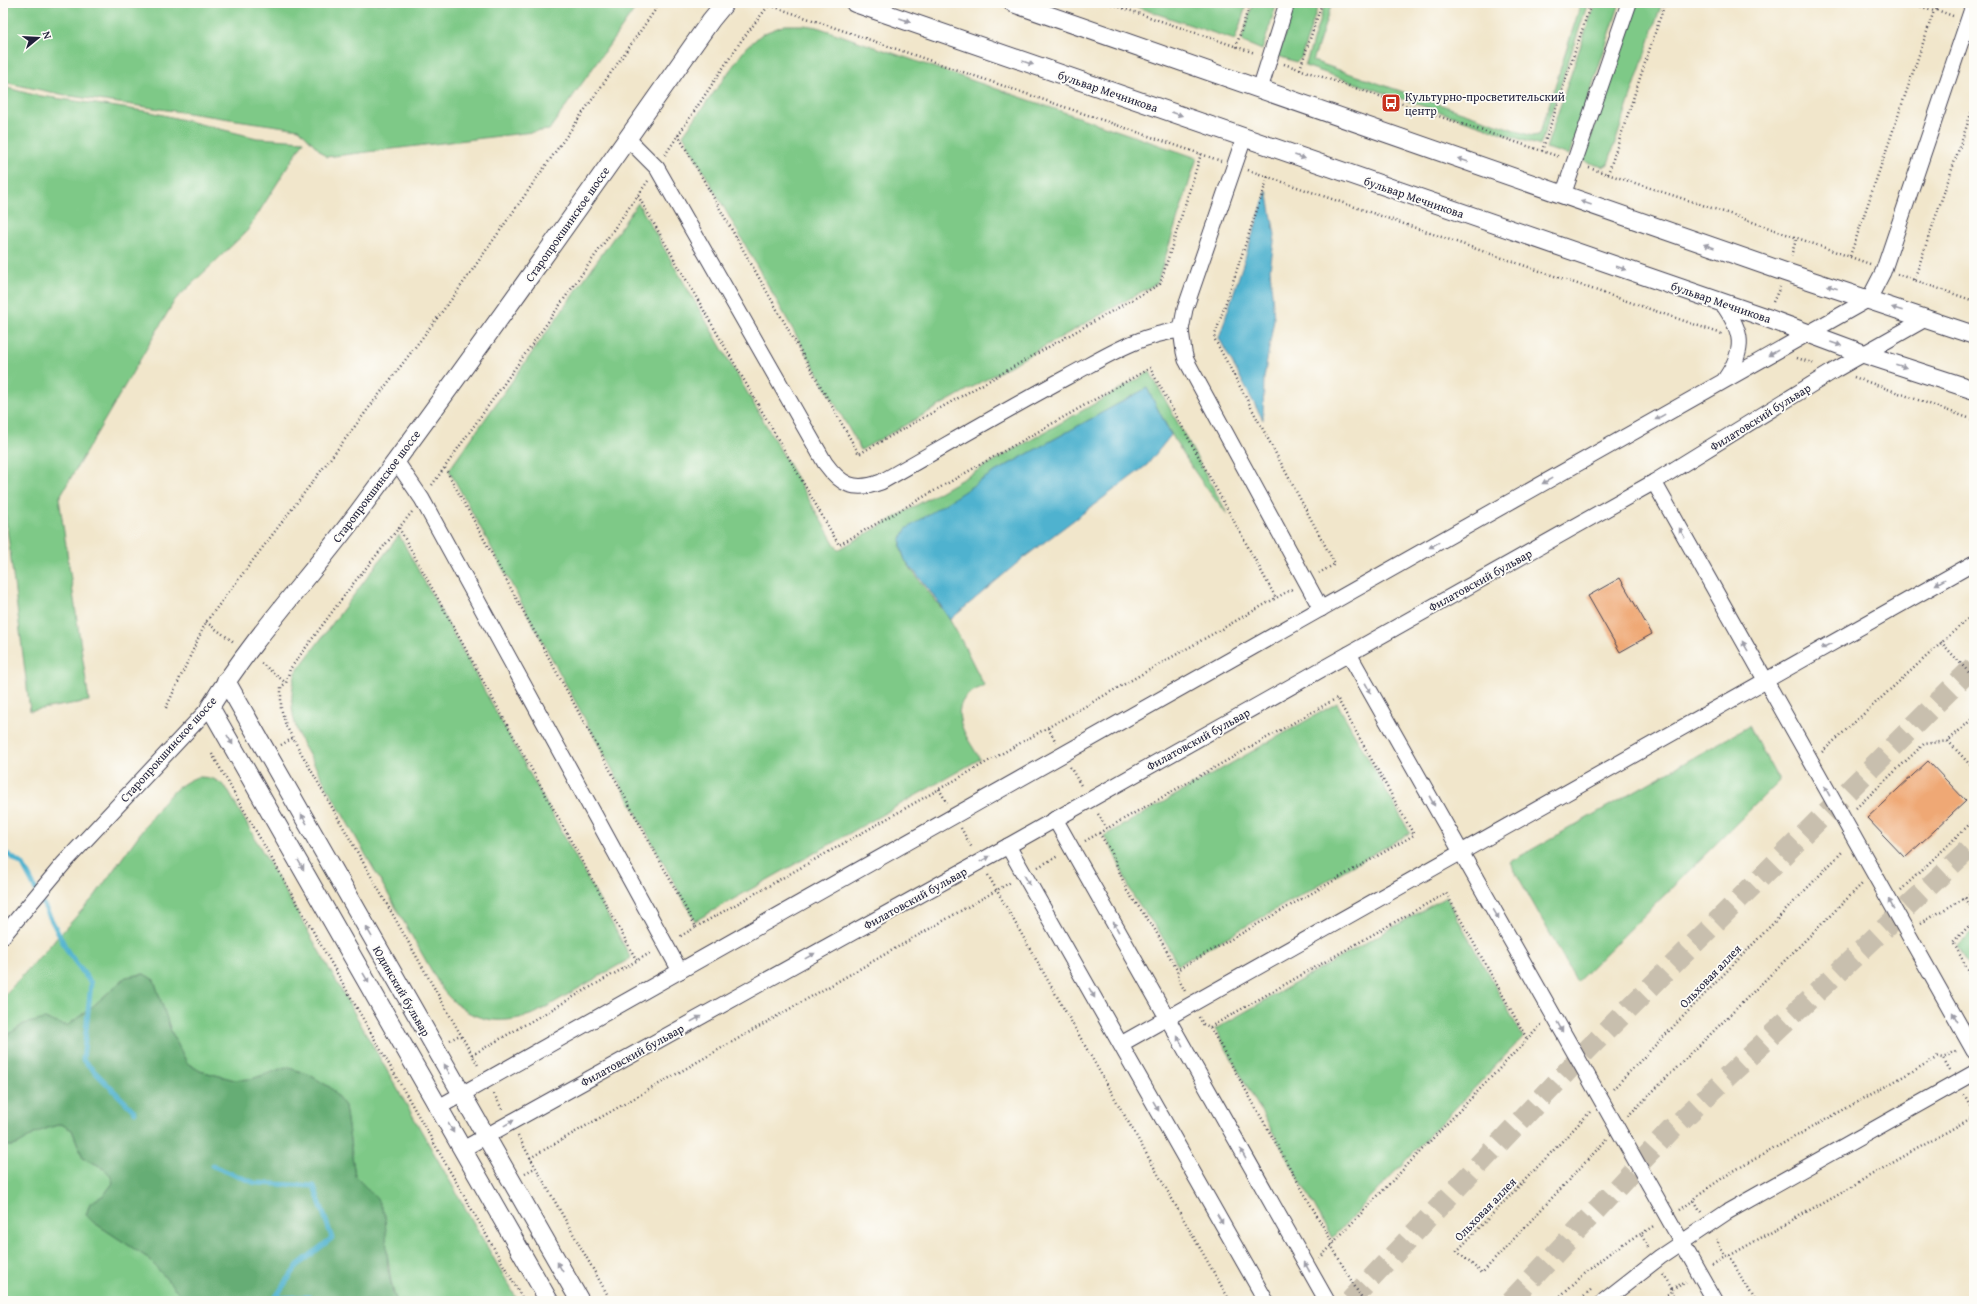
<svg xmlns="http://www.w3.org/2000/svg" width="1977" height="1304" viewBox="0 0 1977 1304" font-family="'Gentium Book Plus',serif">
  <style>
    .green { fill: #7ec987; stroke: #507661 }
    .forest { fill: #66ad74; stroke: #446858 }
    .water { fill: #50b2cf; stroke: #396a85 }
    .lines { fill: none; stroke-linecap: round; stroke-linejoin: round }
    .stream { stroke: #50b2cf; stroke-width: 5 }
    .building { fill: #efa874 }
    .secondary-tunnel { stroke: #c8bfae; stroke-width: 21; stroke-dasharray: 21 10; stroke-linecap: butt }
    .minor-casing { stroke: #413f51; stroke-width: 17 }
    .tertiary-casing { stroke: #413f51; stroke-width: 20 }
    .path { stroke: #413f51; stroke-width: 2.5; stroke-dasharray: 1 3; stroke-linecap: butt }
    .minor { stroke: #fff; stroke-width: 15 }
    .tertiary { stroke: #fff; stroke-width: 18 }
    .oneway { fill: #9c9ca7 }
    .labels { text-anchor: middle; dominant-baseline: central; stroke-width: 3.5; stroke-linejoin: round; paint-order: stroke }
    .street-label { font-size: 12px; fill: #22223b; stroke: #fdfcf7 }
    .poi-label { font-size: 12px; fill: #22223b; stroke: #fdfcf7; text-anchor: start }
  </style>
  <rect width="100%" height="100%" fill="#fdfcf7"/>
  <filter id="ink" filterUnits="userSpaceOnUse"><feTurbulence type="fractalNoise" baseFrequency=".025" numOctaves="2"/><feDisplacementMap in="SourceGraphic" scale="8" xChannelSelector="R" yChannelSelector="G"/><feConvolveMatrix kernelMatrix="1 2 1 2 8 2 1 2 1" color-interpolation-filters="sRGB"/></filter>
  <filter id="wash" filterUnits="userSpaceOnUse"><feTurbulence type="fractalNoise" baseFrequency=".012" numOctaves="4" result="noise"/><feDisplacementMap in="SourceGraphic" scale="16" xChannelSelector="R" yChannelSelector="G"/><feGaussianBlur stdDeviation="0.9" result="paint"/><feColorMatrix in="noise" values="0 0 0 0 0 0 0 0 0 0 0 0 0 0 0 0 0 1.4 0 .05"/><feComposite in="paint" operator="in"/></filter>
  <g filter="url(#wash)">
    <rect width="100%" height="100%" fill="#f1e6cb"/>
    <g class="green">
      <path d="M3,3H639L549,130L326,157L299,129L70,96L3,82Z"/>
      <path d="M1125,3H1247L1235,40Z"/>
      <path d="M1253,3H1277L1262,50L1243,42L1242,38Z"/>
      <path d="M1295,3H1319L1301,58L1296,62L1278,56Z"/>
      <path d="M1325,3H1332L1313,61L1532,136L1538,135L1544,121L1581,3H1588L1540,146L1305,66Z"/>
      <path d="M1595,3H1620L1569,155L1546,148Z"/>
      <path d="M1636,3H1662L1608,164L1603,167L1583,161Z"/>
      <path d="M785,25H804L817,27L1197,158L1157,283L861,450L683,135L746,48L762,34Z"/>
      <path d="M4,87L34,95L151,112L257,138L304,141L247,231L175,300L59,498L89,701L30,711L3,496V88Z"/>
      <path d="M638,203L838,550L1150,372L1228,515C1195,477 1169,433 1147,388L991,474L907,529C903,535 899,542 901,549C906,570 939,601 951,622C963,642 973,664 984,685C978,689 968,693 964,699C950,718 971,743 980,759L695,921L449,470Z"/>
      <path d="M399,535L631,958L536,1013C498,1027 468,1022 442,989L301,741C291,717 289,697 296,672Z"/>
      <path d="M1337,703L1410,833L1178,965L1160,933L1133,896L1113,851L1104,836Z"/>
      <path d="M1749,726L1779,781L1577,982L1510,862Z"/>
      <path d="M197,777C210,777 218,779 227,789L518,1301H397C389,1283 390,1266 386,1247C383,1230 368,1201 361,1183L355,1176L345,1106L331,1088L308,1074L286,1067L252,1079L235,1080L200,1071L187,1063L171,1031L154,980L144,974L126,977L92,1007L67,1026L45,1020L24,1024L3,1038V997L94,897L162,803C173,791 182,783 197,777Z"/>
      <path d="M1446,897L1523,1037L1332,1238L1215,1029Z"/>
      <path d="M1974,930V975L1958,946Z"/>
      <path d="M61,1124L72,1130L83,1158C95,1164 110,1168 113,1183L104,1195L90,1203L86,1215L93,1222L148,1258L186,1301H3V1145C17,1149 23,1141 34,1134C43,1129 52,1127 61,1124Z"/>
    </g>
    <path class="forest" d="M144,974L154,980L171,1031L187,1063L200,1071L235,1080L252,1079L286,1067L308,1074L331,1088L345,1106L355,1176L377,1199L385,1215L388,1269L393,1293L397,1301H186L148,1258L93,1222L86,1215L90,1203L104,1195L113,1183C110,1168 95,1164 83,1158L72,1130L61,1124C52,1127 43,1129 34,1134C23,1141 17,1149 3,1145V1038L24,1024L45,1019L67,1026L92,1007L126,977Z"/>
    <g class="water">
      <path d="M1267,190L1275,235L1270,269L1274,319L1264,378L1263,420L1219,338Z"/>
      <path d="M1147,388L1171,435L1147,465L1022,559L950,620L937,600L905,560L901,548V539L906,529L991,474Z"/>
    </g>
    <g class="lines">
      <g class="stream">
        <path d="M3,851L23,865L68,952L91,983L83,1060L135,1112"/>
        <path d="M213,1166L255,1183L314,1186L332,1238L298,1265L275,1298L309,1297L311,1301"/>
      </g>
    </g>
    <g id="blocks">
      <g class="building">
        <path d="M1620,578L1652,634L1620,652L1588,596Z"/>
        <path d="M1928,761L1966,801L1905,858L1867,818Z"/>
      </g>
    </g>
  </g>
  <g filter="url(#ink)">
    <use href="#blocks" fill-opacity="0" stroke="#413f51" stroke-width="1"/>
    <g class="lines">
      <g class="secondary-tunnel">
        <path d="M1350,1301L1590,1047L1974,666"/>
        <path d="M1511,1301L1671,1130L1974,844"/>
      </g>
      <g class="minor-casing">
        <g id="minor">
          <path d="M1260,89L1287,3"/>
          <path d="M627,138L657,168L825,463C841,485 854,492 881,482C943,447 1004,411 1067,377C1105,357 1137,335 1181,330"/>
          <path d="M1244,138L1185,309L1181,330L1184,352L1186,360L1321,609"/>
          <path d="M1563,195L1629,3"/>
          <path d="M1722,303C1743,332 1746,349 1725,379"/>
          <path d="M396,461L422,499L680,971"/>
          <path d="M1654,482L1974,1051"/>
          <path d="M1349,654L1715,1301"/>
          <path d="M1055,819L1327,1301"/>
          <path d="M1008,846L1266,1301"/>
          <path d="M3,936L64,863L210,707"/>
          <path d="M1121,1044L1974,563"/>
          <path d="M439,1107L1869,299L1883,272L1974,3"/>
          <path d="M463,1149L1008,846L1654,482L1835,370L1927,318"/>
          <path d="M1604,1301L1660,1257L1727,1212L1974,1073"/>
        </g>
      </g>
      <g class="tertiary-casing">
        <g id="tertiary">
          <path d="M855,3L1767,318L1864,354L1974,390"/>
          <path d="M1013,3L1785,272L1974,335"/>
          <path d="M226,681L580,1301"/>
          <path d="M549,1301L210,707C255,634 315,572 365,503C483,344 597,182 711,20L725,3"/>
        </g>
      </g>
      <g class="path">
        <path d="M1108,3L1255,53"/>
        <path d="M1936,10L1939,3"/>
        <path d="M1937,10L1953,16"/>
        <path d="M1236,47L1250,3"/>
        <path d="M1284,64L1560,157"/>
        <path d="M1300,69L1322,3"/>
        <path d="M678,135L859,454L1160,284L1201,154"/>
        <path d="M1542,151L1591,3"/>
        <path d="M665,155L741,41L769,5L1221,161"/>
        <path d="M1589,168L1733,215L1870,264"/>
        <path d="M1248,170L1722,334"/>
        <path d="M1608,174L1665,3"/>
        <path d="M1268,177L1214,338L1335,564L1319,573"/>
        <path d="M638,196L839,545L1150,368L1276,598"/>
        <path d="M1791,256L1797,237"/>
        <path d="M1850,256L1934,11L1911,3"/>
        <path d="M1897,274L1974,301"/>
        <path d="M1914,280L1974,105"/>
        <path d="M1773,302L1780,287"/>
        <path d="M1797,358L1815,364"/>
        <path d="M1854,377L1974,420"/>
        <path d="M445,468L696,927L679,937"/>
        <path d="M432,485L648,181"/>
        <path d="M412,512L352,585L290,669L286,683L281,687V708L286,726L479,1067"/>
        <path d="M399,528L637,961"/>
        <path d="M206,622L235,643"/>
        <path d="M1941,642L1974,678"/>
        <path d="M261,663L286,683"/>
        <path d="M166,708L206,622L454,296L660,3"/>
        <path d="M1048,728L1056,742"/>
        <path d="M1948,741L1974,769"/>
        <path d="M281,745L293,738"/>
        <path d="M1822,752L1974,613"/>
        <path d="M212,754L524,1301"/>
        <path d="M1070,767L1082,787"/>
        <path d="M939,789L947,803"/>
        <path d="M1856,808L1924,744L1948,741L1974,717"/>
        <path d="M1098,814L1107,829"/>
        <path d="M961,828L972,848"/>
        <path d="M1099,833L1111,851L1127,891L1154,928L1177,970L1179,980L1185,991"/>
        <path d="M1085,841L1337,698L1414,835L1177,970"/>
        <path d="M1038,867L1058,856"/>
        <path d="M988,875L1230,1301"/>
        <path d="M1901,890L1974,820"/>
        <path d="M1965,898L1974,910"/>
        <path d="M1974,921L1953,942L1974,981"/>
        <path d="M1920,923L1965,898L1974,890"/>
        <path d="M696,927L1292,589"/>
        <path d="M1199,1017L1203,1024L1210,1027L1333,1244L1320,1258"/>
        <path d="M1210,1027L1446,893L1527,1039"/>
        <path d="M450,1040L460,1035"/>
        <path d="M472,1055L652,952"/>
        <path d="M1950,1070L1943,1058L1956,1051"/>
        <path d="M1613,1089L1843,851"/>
        <path d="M494,1094L503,1111"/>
        <path d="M1964,1095L1974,1113"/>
        <path d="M1590,1112L1457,1251L1482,1273L1607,1139"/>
        <path d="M1628,1116L1863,883"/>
        <path d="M518,1136L611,1301"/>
        <path d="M530,1158L1011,882"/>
        <path d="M525,1173L535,1168"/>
        <path d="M1680,1210L1694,1200"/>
        <path d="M1701,1212L1694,1200L1699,1194L1730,1173L1938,1057L1943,1058"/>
        <path d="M1716,1239L1725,1256H1729L1973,1117"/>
        <path d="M1648,1247L1641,1234L1655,1225"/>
        <path d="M1729,1256L1755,1301"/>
        <path d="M1712,1264L1725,1256"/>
        <path d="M1663,1274L1672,1289L1671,1293L1676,1301"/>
        <path d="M1672,1289L1686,1281"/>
        <path d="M1363,1301L1331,1245L1542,1024"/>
        <path d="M1555,1301C1579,1279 1611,1247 1641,1234"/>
        <path d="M1578,1301L1593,1288"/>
        <path d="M1658,1301L1671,1293"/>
      </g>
      <use href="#minor" class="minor"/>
      <use href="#tertiary" class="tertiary"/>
    </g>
    <defs><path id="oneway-solid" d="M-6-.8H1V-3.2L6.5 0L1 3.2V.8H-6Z"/></defs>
    <g class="oneway">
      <use href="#oneway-solid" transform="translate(905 20) rotate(19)"/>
      <use href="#oneway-solid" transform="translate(1028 63) rotate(19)"/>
      <use href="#oneway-solid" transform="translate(1177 114) rotate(19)"/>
      <use href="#oneway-solid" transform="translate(1300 157) rotate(19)"/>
      <use href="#oneway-solid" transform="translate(1463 160) rotate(-161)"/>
      <use href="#oneway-solid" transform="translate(1586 203) rotate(-161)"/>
      <use href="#oneway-solid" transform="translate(1709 246) rotate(-161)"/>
      <use href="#oneway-solid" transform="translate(1621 268) rotate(19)"/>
      <use href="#oneway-solid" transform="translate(1832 287) rotate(-162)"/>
      <use href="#oneway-solid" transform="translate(1897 309) rotate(-162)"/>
      <use href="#oneway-solid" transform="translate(1836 344) rotate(19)"/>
      <use href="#oneway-solid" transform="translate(1773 353) rotate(151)"/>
      <use href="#oneway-solid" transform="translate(1901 366) rotate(18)"/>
      <use href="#oneway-solid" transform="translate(1660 417) rotate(151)"/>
      <use href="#oneway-solid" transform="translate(1547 481) rotate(151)"/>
      <use href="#oneway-solid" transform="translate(1682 533) rotate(-119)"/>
      <use href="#oneway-solid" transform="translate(1434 545) rotate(151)"/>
      <use href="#oneway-solid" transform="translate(1940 582) rotate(151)"/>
      <use href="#oneway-solid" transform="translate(1745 646) rotate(-120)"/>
      <use href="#oneway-solid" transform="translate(1826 646) rotate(151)"/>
      <use href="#oneway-solid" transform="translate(1368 688) rotate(61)"/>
      <use href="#oneway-solid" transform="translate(230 740) rotate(59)"/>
      <use href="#oneway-solid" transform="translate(1827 791) rotate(-119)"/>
      <use href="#oneway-solid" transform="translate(1432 801) rotate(61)"/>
      <use href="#oneway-solid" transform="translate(304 819) rotate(-120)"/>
      <use href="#oneway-solid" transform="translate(985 859) rotate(-29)"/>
      <use href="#oneway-solid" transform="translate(301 865) rotate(60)"/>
      <use href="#oneway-solid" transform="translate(1027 880) rotate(60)"/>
      <use href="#oneway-solid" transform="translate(1891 904) rotate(-119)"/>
      <use href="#oneway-solid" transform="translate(1496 914) rotate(60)"/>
      <use href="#oneway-solid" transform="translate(1116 927) rotate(-119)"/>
      <use href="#oneway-solid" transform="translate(369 932) rotate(-120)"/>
      <use href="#oneway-solid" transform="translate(810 956) rotate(-29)"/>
      <use href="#oneway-solid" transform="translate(366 978) rotate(60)"/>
      <use href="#oneway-solid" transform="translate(1092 993) rotate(60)"/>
      <use href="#oneway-solid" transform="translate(1955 1017) rotate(-119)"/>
      <use href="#oneway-solid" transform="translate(696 1019) rotate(-29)"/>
      <use href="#oneway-solid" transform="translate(1560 1027) rotate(61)"/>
      <use href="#oneway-solid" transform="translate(1180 1041) rotate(-119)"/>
      <use href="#oneway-solid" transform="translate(447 1069) rotate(-120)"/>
      <use href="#oneway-solid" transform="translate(1156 1106) rotate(60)"/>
      <use href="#oneway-solid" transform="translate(509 1123) rotate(-29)"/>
      <use href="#oneway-solid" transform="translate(451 1128) rotate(60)"/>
      <use href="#oneway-solid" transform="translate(1243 1154) rotate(-119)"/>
      <use href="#oneway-solid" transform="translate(1220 1219) rotate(60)"/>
      <use href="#oneway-solid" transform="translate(560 1267) rotate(-120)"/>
      <use href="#oneway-solid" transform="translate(1307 1267) rotate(-119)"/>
    </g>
  </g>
  <defs>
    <g id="bus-square" transform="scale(1)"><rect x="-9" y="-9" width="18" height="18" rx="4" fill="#c8321e" stroke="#fdfcf7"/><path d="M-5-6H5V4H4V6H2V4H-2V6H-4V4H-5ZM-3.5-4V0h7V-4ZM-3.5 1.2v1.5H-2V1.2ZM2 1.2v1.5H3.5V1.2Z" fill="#fff"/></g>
  </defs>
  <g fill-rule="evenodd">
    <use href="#bus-square" x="1391" y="103"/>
  </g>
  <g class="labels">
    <g class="street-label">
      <text transform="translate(1108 91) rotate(19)">бульвар Мечникова</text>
      <text transform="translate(1414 197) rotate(19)">бульвар Мечникова</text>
      <text transform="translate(567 224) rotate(-55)">Старопрокшинское шоссе</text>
      <text transform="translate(1721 302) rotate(19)">бульвар Мечникова</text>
      <text transform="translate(1760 417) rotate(-32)">Филатовский бульвар</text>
      <text transform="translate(376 486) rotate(-53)">Старопрокшинское шоссе</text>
      <text transform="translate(1480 580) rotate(-29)">Филатовский бульвар</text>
      <text transform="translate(1198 739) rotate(-29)">Филатовский бульвар</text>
      <text transform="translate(168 749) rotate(-48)">Старопрокшинское шоссе</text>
      <text transform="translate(915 898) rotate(-29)">Филатовский бульвар</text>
      <text transform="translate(1710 976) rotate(-46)">Ольховая аллея</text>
      <text transform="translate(402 991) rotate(60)">Юдинский бульвар</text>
      <text transform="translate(632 1055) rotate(-29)">Филатовский бульвар</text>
      <text transform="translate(1485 1209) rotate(-46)">Ольховая аллея</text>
    </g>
    <g class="poi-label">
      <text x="1405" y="96">Культурно-просветительский<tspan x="1405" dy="14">центр</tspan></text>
    </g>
  </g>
  <rect width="1977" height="1304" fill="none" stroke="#fdfcf7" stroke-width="16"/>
  <g transform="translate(38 38) rotate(72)" stroke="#fdfcf7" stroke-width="3" paint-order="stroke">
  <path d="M0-3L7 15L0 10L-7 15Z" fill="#22223b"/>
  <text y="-6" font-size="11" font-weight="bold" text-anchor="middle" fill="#22223b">N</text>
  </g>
</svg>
